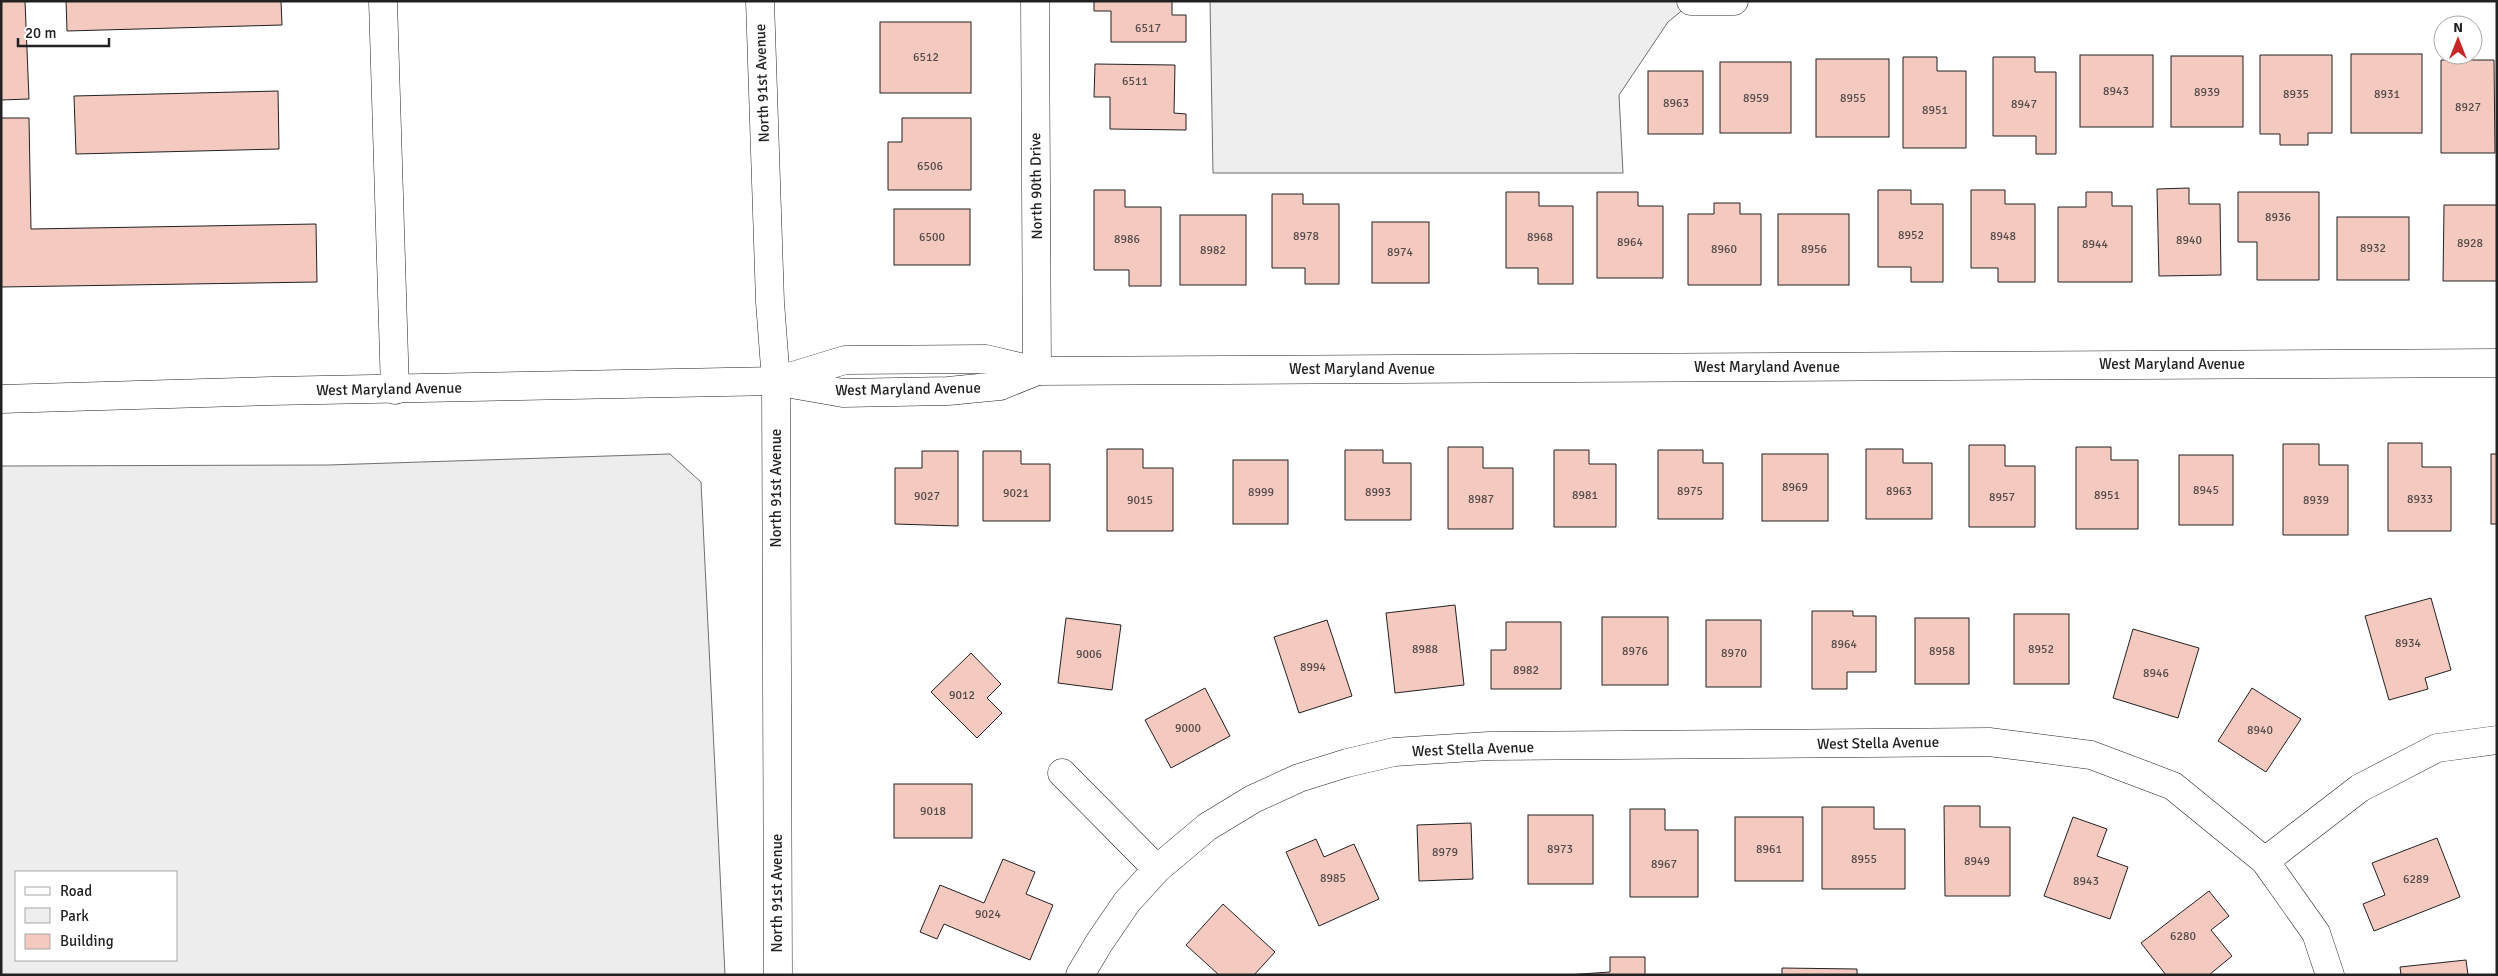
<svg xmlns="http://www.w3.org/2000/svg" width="2498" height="976" viewBox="0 0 2498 976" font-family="Signika,sans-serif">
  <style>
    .green { fill: #eee; stroke: #6f6f6f }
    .parking { fill: #ededed; stroke: #6f6f6f; fill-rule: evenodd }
    .building { fill: #f3c9c0; stroke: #222 }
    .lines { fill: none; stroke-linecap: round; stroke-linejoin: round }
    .minor-casing { stroke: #222; stroke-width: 29 }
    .major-casing { stroke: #222; stroke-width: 29 }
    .minor { stroke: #fff; stroke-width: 28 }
    .major { stroke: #fff; stroke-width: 28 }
    .labels { text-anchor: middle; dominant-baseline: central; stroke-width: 4; stroke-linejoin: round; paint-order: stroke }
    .number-label { font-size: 12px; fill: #564c4a }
    .street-label { font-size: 15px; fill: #222; stroke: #fff }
  </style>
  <rect width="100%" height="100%" fill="#fff"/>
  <path class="green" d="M1210,1H1690L1691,3L1668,22L1619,95L1623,173H1213Z"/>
  <path class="parking" d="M670,454L701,482L725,975H1V466L328,465ZM16,872H176V960H16Z"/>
  <g class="building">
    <path d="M1,1H25L29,99L1,100Z"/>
    <path d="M66,1H281L282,25L67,31Z"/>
    <path d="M1094,1H1172V15H1186V42H1111V11H1094Z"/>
    <rect x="880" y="22" width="91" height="71"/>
    <rect x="2351" y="54" width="71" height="79"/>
    <rect x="2080" y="55" width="73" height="72"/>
    <path d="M2260,55H2332V133H2308V145H2280V134H2260Z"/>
    <rect x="2171" y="56" width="72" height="71"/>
    <path d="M1903,57H1937V71H1966V148H1903Z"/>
    <path d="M1993,57H2035V72H2056V154H2036V136H1993Z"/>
    <rect x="1816" y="59" width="73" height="78"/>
    <path d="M2441,60H2494L2495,153H2441Z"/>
    <rect x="1720" y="62" width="71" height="71"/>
    <path d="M1095,64L1175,65L1174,113L1186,114V130L1110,129V97H1094Z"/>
    <rect x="1648" y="71" width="55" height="63"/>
    <path d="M278,91L279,149L76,154L74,96Z"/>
    <path d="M1,118H29L31,229L316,224L317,282L1,287Z"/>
    <path d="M902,118H971V190H888V142H902Z"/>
    <path d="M2189,188V204H2220L2221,275L2159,276L2157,189Z"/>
    <path d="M1094,190H1125V207H1161V286H1129V270H1094Z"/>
    <path d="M1878,190H1911V204H1943V282H1911V267H1878Z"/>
    <path d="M1971,190H2005V204H2035V282H1998V268H1971Z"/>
    <path d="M1506,192H1539V206H1573V284H1538V268H1506Z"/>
    <path d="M1597,192H1638V206H1663V278H1597Z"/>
    <path d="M2086,192H2112V206H2132V282H2058V207H2086Z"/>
    <path d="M2238,192H2319V280H2257V242H2238Z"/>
    <path d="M1272,194H1303V204H1339V284H1305V268H1272Z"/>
    <path d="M1714,203H1740V214H1761V285H1688V214H1714Z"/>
    <path d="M2444,205H2497V281H2443Z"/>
    <rect x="894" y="209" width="76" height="56"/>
    <rect x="1778" y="214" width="71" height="71"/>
    <rect x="1180" y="215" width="66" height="70"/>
    <rect x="2337" y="217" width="72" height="63"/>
    <rect x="1372" y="222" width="57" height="61"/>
    <path d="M2388,443H2422V467H2451V531H2388Z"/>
    <path d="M2283,444H2319V465H2348V535H2283Z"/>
    <path d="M1969,445H2005V466H2035V527H1969Z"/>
    <path d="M1448,447H1483V468H1513V529H1448Z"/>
    <path d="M2076,447H2111V460H2138V529H2076Z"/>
    <path d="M1107,449H1143V468H1173V531H1107Z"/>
    <path d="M1866,449H1903V463H1932V519H1866Z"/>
    <path d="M1345,450H1383V463H1411V520H1345Z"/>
    <path d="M1554,450H1589V464H1616V527H1554Z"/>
    <path d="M1658,450H1703V463H1723V519H1658Z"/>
    <path d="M922,451H958V526L895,524V468H922Z"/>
    <path d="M983,451H1021V464H1050V521H983Z"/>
    <rect x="1762" y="454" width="66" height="67"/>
    <rect x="2491" y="454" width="6" height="70"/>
    <rect x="2179" y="455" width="54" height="70"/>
    <rect x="1233" y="460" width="55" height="64"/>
    <path d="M2431,598L2451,670L2425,678L2428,689L2389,700L2365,616Z"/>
    <path d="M1455,605L1464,685L1395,693L1386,613Z"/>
    <path d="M1812,611H1853V616H1876V672H1847V689H1812Z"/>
    <rect x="2014" y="614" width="55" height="70"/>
    <rect x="1602" y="617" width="66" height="68"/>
    <path d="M1066,618L1121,625L1112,690L1058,683Z"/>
    <rect x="1915" y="618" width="54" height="66"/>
    <path d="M1327,620L1352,696L1299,713L1274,637Z"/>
    <rect x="1706" y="620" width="55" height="67"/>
    <path d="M1506,622H1561V689H1491V650H1506Z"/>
    <path d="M2133,629L2199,648L2178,718L2113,698Z"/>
    <path d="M971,653L1001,684L987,698L1002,713L977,738L931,692Z"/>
    <path d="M1205,688L1230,736L1171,768L1145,720Z"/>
    <path d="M2252,688L2301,719L2266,772L2218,741Z"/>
    <rect x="894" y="784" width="78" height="54"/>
    <path d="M1944,806H1980V827H2010V896H1945Z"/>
    <path d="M1822,807H1874V829H1905V889H1822Z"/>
    <path d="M1630,809H1665V830H1698V897H1630Z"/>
    <rect x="1528" y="815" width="65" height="69"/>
    <rect x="1735" y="817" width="68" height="64"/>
    <path d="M2073,817L2107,829L2097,856L2128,867L2110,919L2044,896Z"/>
    <path d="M1471,823L1473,879L1419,881L1417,825Z"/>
    <path d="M2437,838L2460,897L2374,931L2363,904L2385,895L2372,863Z"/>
    <path d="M1316,839L1324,857L1354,844L1379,899L1319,926L1286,852Z"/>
    <path d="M1003,859L1035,872L1026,894L1053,905L1030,960L944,924L937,939L920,932L940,885L984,903Z"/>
    <path d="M2209,891L2229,916L2211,930L2232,956L2209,975H2166L2141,943Z"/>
    <path d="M1223,904L1275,952L1254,975H1219L1186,945Z"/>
    <path d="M1610,957H1645V975H1566L1610,972Z"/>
    <path d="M2466,960L2468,975H2401L2400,967Z"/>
    <path d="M1782,968L1857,969V975H1782Z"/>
  </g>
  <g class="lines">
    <g class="minor-casing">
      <g id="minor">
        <path d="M383,1L395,390"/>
        <path d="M1035,1L1037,371"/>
        <path d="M1691,1H1734"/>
        <path d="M776,381L845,360L986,359L1037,371L2497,363"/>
        <path d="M780,382L843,393L948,391L1000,386L1037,371"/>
        <path d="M1062,773L1157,869"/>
        <path d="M2265,861L2360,788L2437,748L2497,740"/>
        <path d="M1080,975L1099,943L1127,902L1157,869L1207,827L1253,799L1299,778L1347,763L1394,752L1489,746L1989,742L2091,755L2173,786L2265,861L2316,933L2330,975"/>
      </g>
    </g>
    <g class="major-casing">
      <g id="major">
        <path d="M760,1L770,302L776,381L778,975"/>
        <path d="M1,399L271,391L776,381"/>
      </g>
    </g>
    <use href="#minor" class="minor"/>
    <use href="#major" class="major"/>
  </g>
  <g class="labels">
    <g class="number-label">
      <text x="1148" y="28">6517</text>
      <text x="926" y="57">6512</text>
      <text x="1135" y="81">6511</text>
      <text x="2116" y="91">8943</text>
      <text x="2207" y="92">8939</text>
      <text x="2296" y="94">8935</text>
      <text x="2387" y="94">8931</text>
      <text x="1756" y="98">8959</text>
      <text x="1853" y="98">8955</text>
      <text x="1676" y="103">8963</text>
      <text x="2024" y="104">8947</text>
      <text x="2468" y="107">8927</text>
      <text x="1935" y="110">8951</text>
      <text x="930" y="166">6506</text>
      <text x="2278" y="217">8936</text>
      <text x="1911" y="235">8952</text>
      <text x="1306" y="236">8978</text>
      <text x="2003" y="236">8948</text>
      <text x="932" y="237">6500</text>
      <text x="1540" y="237">8968</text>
      <text x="1127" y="239">8986</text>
      <text x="2189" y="240">8940</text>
      <text x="1630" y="242">8964</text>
      <text x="2470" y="243">8928</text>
      <text x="2095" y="244">8944</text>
      <text x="2373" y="248">8932</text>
      <text x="1724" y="249">8960</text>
      <text x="1814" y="249">8956</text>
      <text x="1213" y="250">8982</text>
      <text x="1400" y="252">8974</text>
      <text x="1795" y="487">8969</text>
      <text x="2206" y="490">8945</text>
      <text x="1690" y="491">8975</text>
      <text x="1899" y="491">8963</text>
      <text x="1261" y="492">8999</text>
      <text x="1378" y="492">8993</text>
      <text x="1016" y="493">9021</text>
      <text x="1585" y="495">8981</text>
      <text x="2107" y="495">8951</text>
      <text x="927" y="496">9027</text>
      <text x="2002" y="497">8957</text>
      <text x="1481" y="499">8987</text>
      <text x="2420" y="499">8933</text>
      <text x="1140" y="500">9015</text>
      <text x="2316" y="500">8939</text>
      <text x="2408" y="643">8934</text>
      <text x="1844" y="644">8964</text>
      <text x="1425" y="649">8988</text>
      <text x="2041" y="649">8952</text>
      <text x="1635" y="651">8976</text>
      <text x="1942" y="651">8958</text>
      <text x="1734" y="653">8970</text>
      <text x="1089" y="654">9006</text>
      <text x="1313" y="667">8994</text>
      <text x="1526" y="670">8982</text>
      <text x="2156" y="673">8946</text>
      <text x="962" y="695">9012</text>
      <text x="1188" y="728">9000</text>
      <text x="2260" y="730">8940</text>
      <text x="933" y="811">9018</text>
      <text x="1560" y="849">8973</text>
      <text x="1769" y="849">8961</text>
      <text x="1445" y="852">8979</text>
      <text x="1864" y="859">8955</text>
      <text x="1977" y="861">8949</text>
      <text x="1664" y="864">8967</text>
      <text x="1333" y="878">8985</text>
      <text x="2416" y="879">6289</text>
      <text x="2086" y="881">8943</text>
      <text x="988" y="914">9024</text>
      <text x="2183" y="936">6280</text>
    </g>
    <g class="street-label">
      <text transform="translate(762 83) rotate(-92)">North 91st Avenue</text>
      <text transform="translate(1036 186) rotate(-91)">North 90th Drive</text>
      <text x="2172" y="364">West Maryland Avenue</text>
      <text x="1767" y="367">West Maryland Avenue</text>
      <text x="1362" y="369">West Maryland Avenue</text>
      <text transform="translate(389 389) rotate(-1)">West Maryland Avenue</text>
      <text transform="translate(908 389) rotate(-1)">West Maryland Avenue</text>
      <text transform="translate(776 488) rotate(-90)">North 91st Avenue</text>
      <text transform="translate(1878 743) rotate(-1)">West Stella Avenue</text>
      <text transform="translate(1473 749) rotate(-2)">West Stella Avenue</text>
      <text transform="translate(777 893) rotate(-90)">North 91st Avenue</text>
    </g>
  </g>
  <rect width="2498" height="976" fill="none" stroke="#222222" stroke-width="5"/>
  <rect x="15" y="871" width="162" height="90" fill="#ffffff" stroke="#a7a7a7"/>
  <rect x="25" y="887" width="25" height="8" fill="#ffffff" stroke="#a7a7a7"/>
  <text x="60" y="896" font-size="15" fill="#222222">Road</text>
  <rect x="25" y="908" width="25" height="15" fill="#eeeeee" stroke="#a7a7a7"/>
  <text x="60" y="921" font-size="15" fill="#222222">Park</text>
  <rect x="25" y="934" width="25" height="15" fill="#f3c9c0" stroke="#a7a7a7"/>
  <text x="60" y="946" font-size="15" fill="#222222">Building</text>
  <g transform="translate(2458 40)"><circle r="24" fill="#ffffff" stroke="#a7a7a7"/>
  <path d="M0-4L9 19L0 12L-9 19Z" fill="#c62828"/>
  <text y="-8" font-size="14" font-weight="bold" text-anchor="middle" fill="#222222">N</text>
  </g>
  <path d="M18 38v8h91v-8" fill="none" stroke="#222222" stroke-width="2.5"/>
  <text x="25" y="38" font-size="15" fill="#222222" stroke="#ffffff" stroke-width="4" paint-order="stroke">20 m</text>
</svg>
